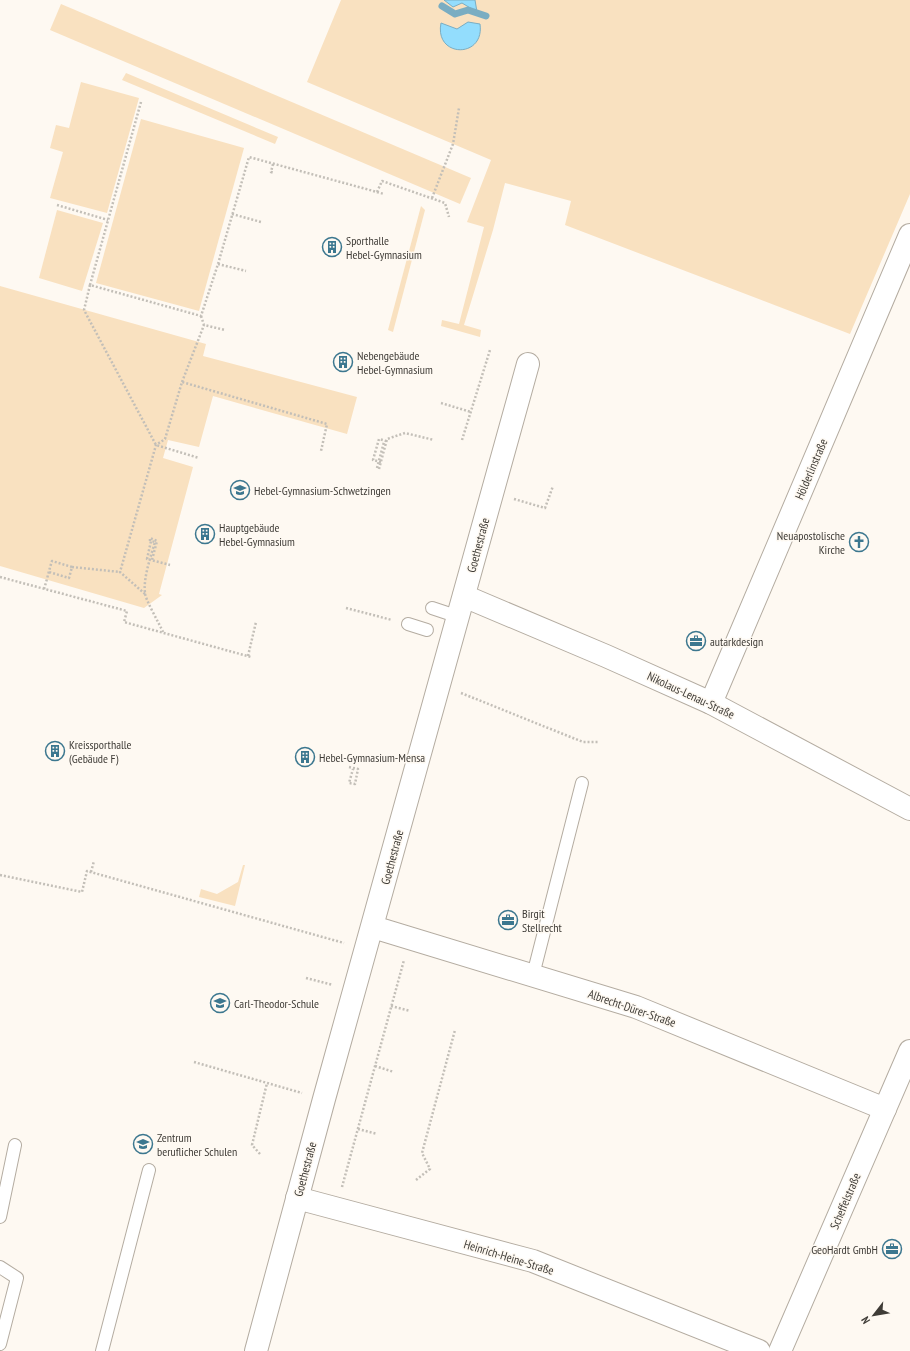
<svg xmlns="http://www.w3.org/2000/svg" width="910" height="1351" viewBox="0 0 910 1351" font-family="'PT Sans Narrow',sans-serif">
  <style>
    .green { fill: #f9e1c0 }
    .water { fill: #93ddfd; stroke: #7aadc2 }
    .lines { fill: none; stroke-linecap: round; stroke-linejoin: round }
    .stream { stroke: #7aadc2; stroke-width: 7 }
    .service-casing { stroke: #b4aca1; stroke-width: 14 }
    .minor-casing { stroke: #b4aca1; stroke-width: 24 }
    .path { stroke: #c3bfb8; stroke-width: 2.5; stroke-dasharray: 2 2; stroke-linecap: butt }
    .service { stroke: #fff; stroke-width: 12 }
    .minor { stroke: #fff; stroke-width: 22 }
    .labels { text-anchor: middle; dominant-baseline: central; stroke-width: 3; stroke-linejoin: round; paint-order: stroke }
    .poi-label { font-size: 12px; fill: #3f3c37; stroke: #fef9f2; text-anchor: start }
    .street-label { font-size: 12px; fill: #3f3c37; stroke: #fef9f2 }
  </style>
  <rect width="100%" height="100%" fill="#fef9f2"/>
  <g class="green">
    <path d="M341,0H910V194L850,334L565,225L571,201L505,183L493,230L464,325L481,330L480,337L441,326L442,320L459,324L484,227L467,222L491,160L307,82Z"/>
    <path d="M61,4L471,178L460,204L50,30Z"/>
    <path d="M126,73L278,137L275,144L122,80Z"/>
    <path d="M81,82L139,98L107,213L50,198L63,152L50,148L56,125L69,128Z"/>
    <path d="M141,119L244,148L199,311L96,283Z"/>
    <path d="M421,206L425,210L393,332L388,330Z"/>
    <path d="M57,210L103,223L82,291L39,278Z"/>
    <path d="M0,286L206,344L203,356L357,397L347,434L213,396L199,447L168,440L163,458L193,467L159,594L162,595L144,608L0,566Z"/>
    <path d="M243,865H245L235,906L199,897L201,889L217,894L238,882Z"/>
  </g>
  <g class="water">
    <path d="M444,0H475L477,12L462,3L453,7Z"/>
    <path d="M468,22L480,24C485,59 434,58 441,23L457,29Z"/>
  </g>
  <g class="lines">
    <path class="stream" d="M442,6L455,14L468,10L486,16"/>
    <g class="service-casing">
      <g id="service">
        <path d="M432,608L459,617"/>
        <path d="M408,624L427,630"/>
        <path d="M533,975L582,783"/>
        <path d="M0,1217L15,1145"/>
        <path d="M0,1267L17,1278L0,1344"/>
        <path d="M102,1351L149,1170"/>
      </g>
    </g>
    <g class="minor-casing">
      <g id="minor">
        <path d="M464,596L606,656L711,703L910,809"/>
        <path d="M711,703L910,235"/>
        <path d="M373,927L636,1007L885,1109"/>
        <path d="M297,1198L533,1261L759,1351"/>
        <path d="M256,1351L324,1099L528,364"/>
        <path d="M780,1351L910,1051"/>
      </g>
    </g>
    <g class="path">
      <path d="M141,102L90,285L201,316L218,264L249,157L377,192L382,181L445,203L449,217"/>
      <path d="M273,164L271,172L274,173"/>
      <path d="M377,192L384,194"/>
      <path d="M432,198L453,144L459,108"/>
      <path d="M57,205L108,220"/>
      <path d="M232,214L261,222"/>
      <path d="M218,264L246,271"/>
      <path d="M90,285L84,310L156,445L199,458"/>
      <path d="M201,316L204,325L225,330"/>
      <path d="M182,382L204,325"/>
      <path d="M441,403L471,412"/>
      <path d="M462,440L490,350"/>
      <path d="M381,462L373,460L379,439L386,441L385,443"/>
      <path d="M377,468L384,442"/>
      <path d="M379,469L387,439L405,433L434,440"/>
      <path d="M514,499L545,508L553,486"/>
      <path d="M150,541V538L157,541L152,560"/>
      <path d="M72,567L120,572"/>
      <path d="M0,577L127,611L124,622L251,657"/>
      <path d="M44,589C47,580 49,570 52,561L72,567L69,578L49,572"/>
      <path d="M145,594L120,572L156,445L165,439L182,382L327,424L321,451"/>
      <path d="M346,608L392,620"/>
      <path d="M163,632C160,625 145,599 145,593C143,578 151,556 155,542L151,541L147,559L170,565"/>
      <path d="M248,656L256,622"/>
      <path d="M461,693L583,742H598"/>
      <path d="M349,767L358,769L355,784L349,783L353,769"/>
      <path d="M91,872L94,861"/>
      <path d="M0,875L82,892L87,871L344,943"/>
      <path d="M306,978L333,985"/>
      <path d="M391,1006L410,1011"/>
      <path d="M194,1062L302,1093"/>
      <path d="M375,1066L394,1072"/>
      <path d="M358,1129L377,1134"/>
      <path d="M260,1154L252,1145L267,1083"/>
      <path d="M416,1180L430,1169L422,1153L455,1030"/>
      <path d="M342,1187L404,960"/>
    </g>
    <use href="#service" class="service"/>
    <use href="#minor" class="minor"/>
  </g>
  <defs>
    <g id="building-ring" transform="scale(1)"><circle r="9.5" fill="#fef9f2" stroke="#3c778f" stroke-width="1.5"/><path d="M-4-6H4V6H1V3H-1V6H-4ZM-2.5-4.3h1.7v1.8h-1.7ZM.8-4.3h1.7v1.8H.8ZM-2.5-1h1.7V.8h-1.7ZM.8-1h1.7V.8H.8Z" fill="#3c778f"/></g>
    <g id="school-ring" transform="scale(1)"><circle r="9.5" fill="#fef9f2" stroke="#3c778f" stroke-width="1.5"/><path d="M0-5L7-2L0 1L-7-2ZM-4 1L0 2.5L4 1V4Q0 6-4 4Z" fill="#3c778f"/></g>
    <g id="church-ring" transform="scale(1)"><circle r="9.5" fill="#fef9f2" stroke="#3c778f" stroke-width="1.5"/><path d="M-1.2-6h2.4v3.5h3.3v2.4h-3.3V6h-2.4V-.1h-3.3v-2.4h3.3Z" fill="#3c778f"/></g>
    <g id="office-ring" transform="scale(1)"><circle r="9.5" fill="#fef9f2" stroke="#3c778f" stroke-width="1.5"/><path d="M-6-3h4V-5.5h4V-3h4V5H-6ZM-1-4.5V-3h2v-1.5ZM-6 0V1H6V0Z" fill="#3c778f"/></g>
  </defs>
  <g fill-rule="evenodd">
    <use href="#building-ring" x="332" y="247"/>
    <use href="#building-ring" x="343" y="362"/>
    <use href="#school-ring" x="240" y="490"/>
    <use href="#building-ring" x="205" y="534"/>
    <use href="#church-ring" x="859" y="542"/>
    <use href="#office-ring" x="696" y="641"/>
    <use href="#building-ring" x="55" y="751"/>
    <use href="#building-ring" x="305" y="757"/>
    <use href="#office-ring" x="508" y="920"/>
    <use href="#school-ring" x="220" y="1003"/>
    <use href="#school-ring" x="143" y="1144"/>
    <use href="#office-ring" x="892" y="1249"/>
  </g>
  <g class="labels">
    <g class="poi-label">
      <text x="346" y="240">Sporthalle<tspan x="346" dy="14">Hebel-Gymnasium</tspan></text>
      <text x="357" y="355">Nebengebäude<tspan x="357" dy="14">Hebel-Gymnasium</tspan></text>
      <text x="254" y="490">Hebel-Gymnasium-Schwetzingen</text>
      <text x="219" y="527">Hauptgebäude<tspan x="219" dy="14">Hebel-Gymnasium</tspan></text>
      <text x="845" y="535" text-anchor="end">Neuapostolische<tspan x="845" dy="14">Kirche</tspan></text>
      <text x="710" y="641">autarkdesign</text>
      <text x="69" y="744">Kreissporthalle<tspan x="69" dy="14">(Gebäude F)</tspan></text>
      <text x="319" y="757">Hebel-Gymnasium-Mensa</text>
      <text x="522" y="913">Birgit<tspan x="522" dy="14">Stellrecht</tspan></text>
      <text x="234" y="1003">Carl-Theodor-Schule</text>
      <text x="157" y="1137">Zentrum<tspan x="157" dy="14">beruflicher Schulen</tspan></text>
      <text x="878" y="1249" text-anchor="end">GeoHardt GmbH</text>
    </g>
    <g class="street-label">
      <text transform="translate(811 469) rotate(-67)">Hölderlinstraße</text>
      <text transform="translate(478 545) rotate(-75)">Goethestraße</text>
      <text transform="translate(691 695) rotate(25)">Nikolaus-Lenau-Straße</text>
      <text transform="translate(392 857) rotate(-75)">Goethestraße</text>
      <text transform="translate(632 1008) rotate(19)">Albrecht-Dürer-Straße</text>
      <text transform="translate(305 1169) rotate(-75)">Goethestraße</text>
      <text transform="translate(845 1201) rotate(-67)">Scheffelstraße</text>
      <text transform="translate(509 1257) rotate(17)">Heinrich-Heine-Straße</text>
    </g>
  </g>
  <g transform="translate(874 1315) rotate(239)" stroke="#fef9f2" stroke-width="3" paint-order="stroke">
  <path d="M0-3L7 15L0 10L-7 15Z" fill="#3f3c37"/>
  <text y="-6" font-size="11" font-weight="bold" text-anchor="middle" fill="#3f3c37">N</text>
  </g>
</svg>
